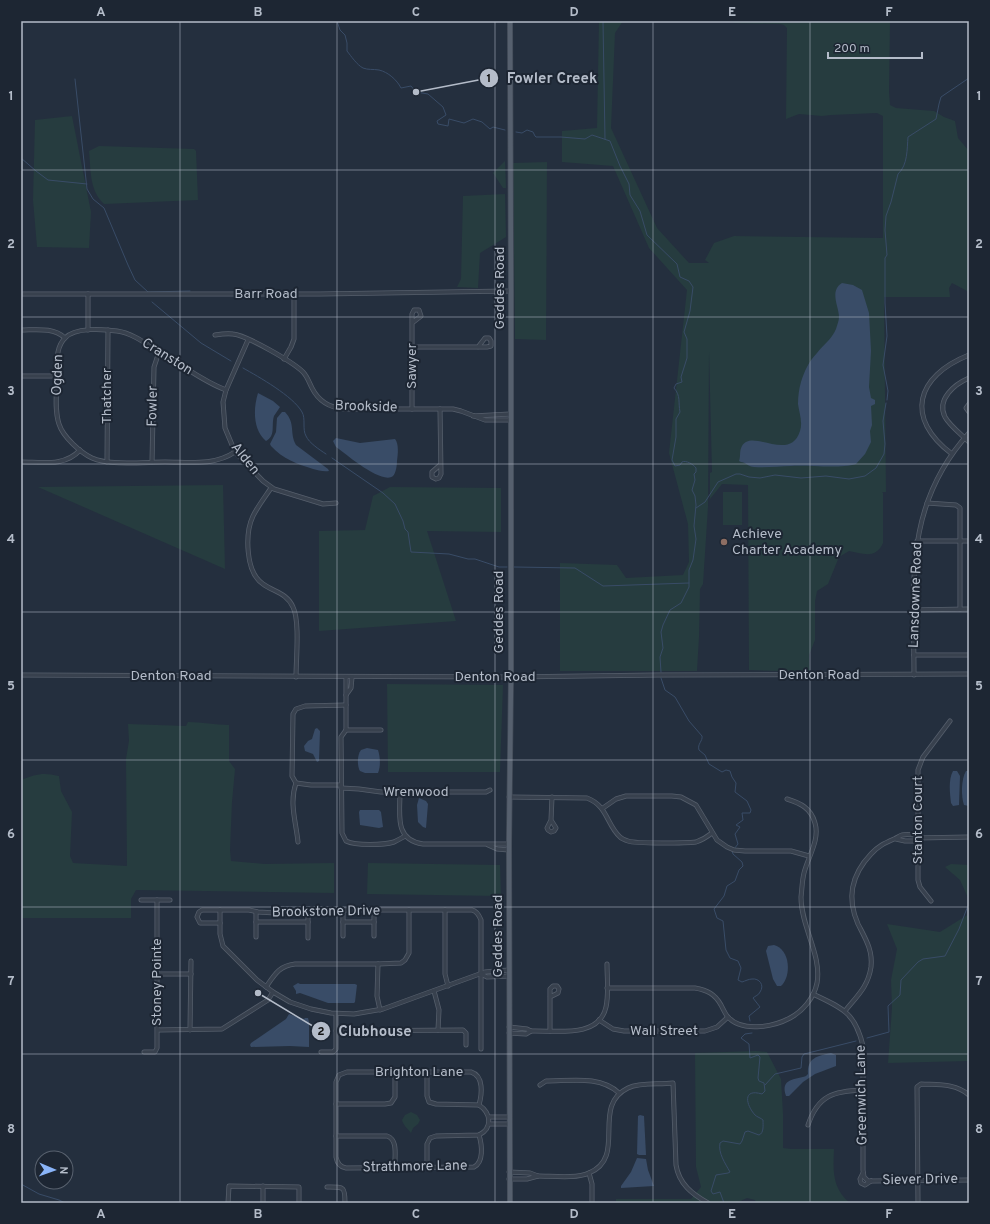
<svg xmlns="http://www.w3.org/2000/svg" width="990" height="1224" viewBox="0 0 990 1224" font-family="Overpass,sans-serif">
  <style>
    .green { fill: #263c3f }
    .water { fill: #394c67 }
    .lines { fill: none; stroke-linecap: round; stroke-linejoin: round }
    .stream { stroke: #394c67; stroke-width: 1 }
    .minor-casing { stroke: #565f6c; stroke-width: 5 }
    .major-casing { stroke: #414a57; stroke-width: 6 }
    .minor { stroke: #38414e; stroke-width: 3.5 }
    .major { stroke: #56606e; stroke-width: 4.5 }
    .grid { fill: none; stroke: #b4bcc9; stroke-width: 1; stroke-opacity: 0.55 }
    .education-dot { fill: #8d6e63; stroke: #1d2633; stroke-width: 1.5 }
    .labels { text-anchor: middle; dominant-baseline: central; stroke-width: 4; stroke-linejoin: round; paint-order: stroke }
    .street-label { font-size: 14px; fill: #b4bcc9; stroke: #1d2633 }
    .poi-label { font-size: 14px; fill: #b4bcc9; stroke: #1d2633; text-anchor: start }
    .leader { fill: none; stroke: #b4bcc9; stroke-width: 1.5 }
    .callout-dot { fill: #b4bcc9; stroke: #1d2633; stroke-width: 1.5 }
    .mark-label { font-size: 12px; text-anchor: middle; font-weight: bold; fill: #111 }
    .callout-label { font-size: 15px; text-anchor: middle; font-weight: bold; fill: #b4bcc9; stroke: #1d2633; stroke-width: 4; stroke-linejoin: round; paint-order: stroke }
    .neatline { fill: none; stroke: #b4bcc9; stroke-width: 1.5 }
    .grid-label { font-size: 13px; text-anchor: middle; font-weight: bold; fill: #b4bcc9 }
  </style>
  <rect width="100%" height="100%" fill="#242f3e"/>
  <g class="green">
    <path d="M599,21H623L615,33L611,128L657,228L689,263H709L705,260L714,243L734,236L883,238V116L877,113L831,115L822,116L799,114L786,119L787,28L784,25L780,24L733,23L737,21H890L889,92L890,105L896,108L934,111L944,117L955,121L958,138L969,151V292L952,283L949,288L950,297H884L886,492H882L883,493V543C876,559 863,554 849,551L839,557L828,584L817,591L815,601V640L809,655L810,672L749,670L748,485L722,484L710,499V473L712,472L709,351L708,507L703,584L700,589L699,637L697,671H560V563L617,565L626,578L683,575L689,562L688,524L669,453L687,290L649,248L613,166L562,162V131L597,128Z"/>
    <path d="M72,116L91,212L89,248L37,247L33,200L35,120Z"/>
    <path d="M99,146L194,149L196,151L198,200L104,204C89,190 91,170 89,151Z"/>
    <path d="M505,161L506,188H503L493,173Z"/>
    <path d="M547,162L546,340L515,339L513,163Z"/>
    <path d="M505,194L506,237L480,253L478,288L457,287L461,279L463,196Z"/>
    <path d="M223,485L225,569L38,487Z"/>
    <path d="M390,487L501,488V532L427,531L456,621L319,631V531L365,530L373,496Z"/>
    <rect x="723" y="492" width="19" height="33"/>
    <path d="M387,684L503,685L500,772H388Z"/>
    <path d="M188,722C202,722 215,725 229,725V761L235,769L232,802L230,850L231,861L264,864L334,863V893L136,890L131,899V918H21V780C36,774 43,772 59,776L61,791L72,812L70,856L73,863L127,866L126,759L129,741L128,724L186,726Z"/>
    <path d="M368,863L500,865L501,896L367,894Z"/>
    <path d="M951,864L969,865V900L960,880L945,867Z"/>
    <path d="M969,914V1061L888,1063L892,1008L891,980L897,949L887,924L940,932Z"/>
    <path d="M756,1051L767,1052L781,1079L783,1114V1148L791,1149H834C833,1171 832,1188 850,1203H756L755,1200L747,1198L736,1203H616V1199H691L701,1187L696,1167L695,1053Z"/>
    <path d="M411,1112L417,1115L420,1120L418,1124L413,1128L411,1133C408,1129 403,1125 402,1120L405,1115Z"/>
  </g>
  <g class="water">
    <path d="M842,283L853,285L862,290L869,313L871,351L869,387L871,398L875,400V404L871,406L872,425L870,431L871,442L865,454L856,464C840,469 810,465 791,466C779,466 767,468 754,467C749,467 745,462 741,462L739,461C741,456 739,451 742,446C752,428 790,463 800,431C803,422 799,412 798,404C798,396 799,389 801,382C804,372 809,361 817,353C823,345 832,339 836,329C837,325 839,321 839,317C839,307 829,291 842,283Z"/>
    <path d="M258,393L273,401L280,407C278,410 276,413 274,416C271,425 276,436 266,441C253,430 253,409 258,393Z"/>
    <path d="M282,412H285C296,424 289,433 296,445L328,469L329,471C323,472 318,470 313,469C297,464 283,459 271,446L270,444L276,432L277,418Z"/>
    <path d="M336,438L360,443L395,439C399,444 398,454 397,461C397,465 396,473 393,476C382,485 346,454 336,447L333,441Z"/>
    <path d="M317,728L320,731L319,761L317,762L313,754L305,751L304,746L308,741L312,739L315,729Z"/>
    <path d="M367,748L378,750C380,756 381,766 378,773H365L360,771C357,766 357,755 361,750Z"/>
    <path d="M953,771H957L960,776L959,805L953,806L951,803C950,794 948,780 953,771Z"/>
    <path d="M966,771H969V806L964,805C961,797 961,779 966,771Z"/>
    <path d="M419,798L426,801L428,804L426,828L423,827L418,822L417,805Z"/>
    <path d="M360,810H379L381,812L383,827L379,828L360,825L359,812Z"/>
    <path d="M774,945C790,949 792,976 781,986H777L773,979L766,951L768,946Z"/>
    <path d="M298,983L300,984H355L357,985L355,1002L354,1003H328L300,993L296,994V991L293,986Z"/>
    <path d="M289,1014L304,1019L305,1018H308L309,1022V1047L290,1046L251,1047L250,1045L251,1043L286,1019Z"/>
    <path d="M831,1053L836,1055V1066L815,1074L803,1082L789,1096H786C780,1078 795,1080 806,1076L808,1074C807,1058 817,1056 831,1053Z"/>
    <path d="M640,1115L644,1116L646,1155H639L637,1154L638,1116Z"/>
    <path d="M637,1158L646,1159L648,1170L654,1186L621,1188V1186L631,1172Z"/>
  </g>
  <g class="lines">
    <g class="stream">
      <path d="M337,21L340,30L345,35L347,43V51C351,56 357,65 363,68C368,70 373,69 379,70C388,72 397,80 401,88L411,86L416,92L428,94L443,107L446,115L437,121L438,124L448,126L449,119L464,123L473,119L482,122L490,129L493,127L505,130"/>
      <path d="M603,21L605,139"/>
      <path d="M75,79L87,189L93,199L104,208L128,265L135,280L148,292"/>
      <path d="M516,132L522,133L527,130L533,132L535,136L536,137H561L585,139L592,135L610,141L620,166L629,184L630,195L640,211L647,235L677,264L680,277L689,281L693,287L690,311L684,332L687,339V358L681,377L682,382L676,384L674,388C681,396 678,402 680,412L676,419V437L672,460L675,466L680,465L682,462C686,460 693,464 696,468V472L694,474L695,480L692,490L695,496L696,505L694,526L696,539L693,560L689,570V587L681,603L670,610L663,625L661,632L663,648L660,657L661,672"/>
      <path d="M21,158L36,171L48,180L87,184"/>
      <path d="M148,292L190,291"/>
      <path d="M152,302L201,343L231,361"/>
      <path d="M243,368C259,377 293,396 302,412C306,419 302,429 306,436C309,443 320,450 326,454"/>
      <path d="M887,400L888,391L883,365L887,336L885,303V258L887,255L885,230L886,216L891,202L898,174C908,165 907,148 908,137L936,119L939,104L941,97L969,78"/>
      <path d="M332,458L383,493L395,504L403,521L405,529L408,532L411,552L449,554L468,559H475L499,567H507"/>
      <path d="M696,508L705,502L718,482L736,474H740L749,477L760,478L775,475L801,478L826,476L849,479L865,476L876,468L884,454L885,444L883,421L886,403"/>
      <path d="M514,567L575,568L603,586L689,583"/>
      <path d="M661,678L665,690L675,697L689,721L702,736C703,741 697,744 699,750L705,755L709,764L722,772L726,770L730,771L732,777L736,783L735,792L747,801L751,810L750,813H742L743,820L736,825L740,827L735,834L738,844L734,849"/>
      <path d="M732,851L733,854L742,862L743,866L739,870L735,881L727,886L724,896L714,909L717,918L723,921L726,950L730,958L738,961L741,968L738,980L742,982C745,981 749,979 752,979C759,978 765,985 760,992C759,995 755,996 753,998L760,1007L749,1016L750,1021"/>
      <path d="M867,1038L889,1032L888,1006L900,995L901,980L918,962L923,959L945,956L959,929L969,903"/>
      <path d="M765,1085L775,1074L801,1068L802,1057L804,1054L856,1041"/>
      <path d="M21,1184L39,1194L59,1200L65,1203"/>
      <path d="M724,1203L720,1192L713,1194L711,1191L716,1175L728,1173L730,1172C725,1163 718,1153 720,1143L723,1141L740,1144L742,1141L745,1132L748,1131L759,1135C764,1133 763,1126 763,1120C761,1118 757,1117 755,1115C746,1105 742,1088 762,1094L765,1091L764,1083L759,1081L758,1078L760,1057L758,1055L750,1058L749,1044L741,1038L745,1034L752,1033"/>
    </g>
    <g class="minor-casing">
      <g id="minor">
        <path d="M21,294H320L511,291"/>
        <path d="M21,330C36,330 53,327 65,338"/>
        <path d="M88,330V294"/>
        <path d="M215,335C221,334 227,333 233,334C246,335 293,362 303,372C307,376 309,382 312,388C319,402 330,408 345,409H453L461,411L485,420H511"/>
        <path d="M248,340L226,390L223,402L225,428L235,452L263,481L274,489L323,504L336,503"/>
        <path d="M412,347H487L491,346V341L489,338H485L478,347"/>
        <path d="M284,359L291,347L294,339V293"/>
        <path d="M21,376H57"/>
        <path d="M969,378C955,384 936,399 945,417C950,426 961,434 969,442"/>
        <path d="M226,390C207,383 192,372 176,362C170,358 163,355 157,351C145,343 132,333 117,331C103,329 75,327 65,338C61,342 59,347 58,352C57,358 58,366 57,373C57,389 54,409 59,424C63,437 81,453 92,458C110,466 145,462 165,462C189,462 214,466 235,452"/>
        <path d="M969,404L966,408L969,412"/>
        <path d="M412,409V314L414,310H419L421,316L412,323"/>
        <path d="M440,409L441,474L439,478L436,479L432,477V472L440,465"/>
        <path d="M473,416L511,414"/>
        <path d="M952,454C904,418 916,376 969,355"/>
        <path d="M21,462C41,462 65,467 80,450"/>
        <path d="M107,462L108,330"/>
        <path d="M152,462L154,367L159,352"/>
        <path d="M271,488C265,497 258,506 253,516C245,533 245,572 263,584C274,592 287,593 293,607C300,621 296,660 296,677"/>
        <path d="M927,503L956,505L960,508V609"/>
        <path d="M917,541H969"/>
        <path d="M914,610L969,609"/>
        <path d="M914,655H969"/>
        <path d="M21,675L511,677L657,675L969,674"/>
        <path d="M914,675C914,584 903,506 969,433"/>
        <path d="M346,677V695L351,688L352,677"/>
        <path d="M346,695V730"/>
        <path d="M381,730H346L341,737L342,833L346,841C356,846 384,845 394,842C398,840 402,838 405,836"/>
        <path d="M296,783L311,785H341"/>
        <path d="M341,788L359,789L381,792H486L490,790"/>
        <path d="M400,792C400,814 394,840 423,844H509"/>
        <path d="M509,797L587,798C608,806 606,824 620,837C622,839 625,840 628,841C636,844 688,843 696,842C702,840 707,837 712,833"/>
        <path d="M603,808L616,799L626,796H672L681,797L696,805L717,840L727,847L734,850L745,851H791L809,856"/>
        <path d="M551,820L547,828L548,830L551,832L554,831L556,828L551,820L552,797"/>
        <path d="M917,838L969,837"/>
        <path d="M896,839L905,841H917"/>
        <path d="M298,842C296,822 289,803 296,783L292,776L293,714L296,709L305,706L346,705"/>
        <path d="M488,845L497,849L509,850"/>
        <path d="M141,900H170"/>
        <path d="M931,901L920,887L918,880V770L923,757L950,721"/>
        <path d="M220,910V934L223,946L257,980L273,992L290,1002L311,1009L331,1013L354,1014L383,1009L485,972L509,970"/>
        <path d="M445,910V974L448,986"/>
        <path d="M256,912V937"/>
        <path d="M256,922H308"/>
        <path d="M343,922H374V910"/>
        <path d="M374,922V936"/>
        <path d="M220,923H200L197,917L199,912L202,910H249L258,912L276,913H308L320,910H472C477,911 479,915 481,920V1049"/>
        <path d="M343,936V911"/>
        <path d="M308,938V913"/>
        <path d="M378,964L377,996L380,1010"/>
        <path d="M157,974H191"/>
        <path d="M481,974L487,977L509,976"/>
        <path d="M266,987C275,974 279,966 295,964H378L401,963L405,960L409,953V910"/>
        <path d="M607,988H695C707,990 715,994 721,1005C723,1009 725,1013 727,1016C741,1033 773,1027 790,1018C803,1011 814,998 817,983C822,955 801,927 801,897C802,889 802,881 804,873C808,857 820,840 815,823C811,808 800,803 787,799"/>
        <path d="M434,991L439,1010L438,1030"/>
        <path d="M813,994C842,1008 855,1012 863,1046V1170L864,1177L868,1181H872L969,1180"/>
        <path d="M845,1011C857,996 868,987 871,967C873,950 865,938 858,924C846,897 852,874 871,854C878,846 885,843 894,839C897,838 899,836 902,835C907,834 912,835 917,835"/>
        <path d="M599,1020L613,1029L624,1031H705L717,1027L728,1017"/>
        <path d="M509,1027L527,1029L531,1031L526,1034L509,1033"/>
        <path d="M158,1030L222,1029L268,1000L273,992"/>
        <path d="M190,1030L191,961"/>
        <path d="M336,1031L463,1030L466,1033V1045"/>
        <path d="M531,1031C555,1030 599,1039 606,1007C609,994 607,978 607,964"/>
        <path d="M550,1031V989L553,986H557L559,989L558,993L550,997"/>
        <path d="M144,1052H155L157,1048V900"/>
        <path d="M321,1052H333L336,1049V1014"/>
        <path d="M540,1085L546,1081C570,1081 600,1075 619,1093"/>
        <path d="M336,1104H385L391,1103L395,1097V1072"/>
        <path d="M489,1117H509"/>
        <path d="M489,1124H509"/>
        <path d="M808,1125C818,1095 834,1091 863,1090"/>
        <path d="M479,1135C482,1145 484,1162 474,1167L346,1168C340,1167 337,1163 336,1157V1082L339,1075L347,1072H471C484,1076 482,1094 479,1105"/>
        <path d="M336,1136H387C399,1140 394,1158 395,1168"/>
        <path d="M427,1168V1144L430,1138L436,1136L479,1135C493,1128 491,1113 479,1105L436,1104L429,1102L427,1096V1072"/>
        <path d="M589,1173L592,1184V1203"/>
        <path d="M863,1173L860,1179L861,1183L865,1185L871,1181"/>
        <path d="M538,1176C552,1176 576,1179 589,1173C628,1157 590,1106 628,1088C641,1082 659,1085 673,1083L676,1165C679,1184 692,1194 708,1203"/>
        <path d="M509,1179H527L538,1176L530,1173L509,1172"/>
        <path d="M327,1187C344,1187 345,1186 345,1203"/>
        <path d="M228,1203L229,1186L299,1187V1203"/>
        <path d="M263,1203V1186"/>
        <path d="M918,1203L917,1087L921,1084C938,1085 955,1083 969,1095"/>
      </g>
    </g>
    <g class="major-casing">
      <path id="major" d="M510,1203L509,844L511,677V291L510,21"/>
    </g>
    <use href="#minor" class="minor"/>
    <use href="#major" class="major"/>
  </g>
  <path class="grid" d="M180,21V1203M337,21V1203M495,21V1203M653,21V1203M810,21V1203M21,170H969M21,317H969M21,464H969M21,612H969M21,760H969M21,907H969M21,1054H969"/>
  <circle class="education-dot" cx="724" cy="542" r="4"/>
  <g class="labels">
    <g class="street-label">
      <text transform="translate(500 288) rotate(-90)">Geddes Road</text>
      <text x="266" y="294">Barr Road</text>
      <text transform="translate(167 357) rotate(32)">Cranston</text>
      <text transform="translate(412 366) rotate(-90)">Sawyer</text>
      <text transform="translate(58 375) rotate(-88)">Ogden</text>
      <text transform="translate(107 396) rotate(-90)">Thatcher</text>
      <text transform="translate(153 406) rotate(-89)">Fowler</text>
      <text transform="translate(366 407) rotate(2)">Brookside</text>
      <text transform="translate(245 459) rotate(51)">Alden</text>
      <text transform="translate(916 595) rotate(-88)">Lansdowne Road</text>
      <text transform="translate(499 612) rotate(-90)">Geddes Road</text>
      <text x="819" y="675">Denton Road</text>
      <text x="171" y="676">Denton Road</text>
      <text x="495" y="677">Denton Road</text>
      <text x="416" y="792">Wrenwood</text>
      <text transform="translate(918 820) rotate(-90)">Stanton Court</text>
      <text transform="translate(326 912) rotate(-1)">Brookstone Drive</text>
      <text transform="translate(498 936) rotate(-90)">Geddes Road</text>
      <text transform="translate(157 982) rotate(-90)">Stoney Pointe</text>
      <text x="664" y="1031">Wall Street</text>
      <text x="419" y="1072">Brighton Lane</text>
      <text transform="translate(862 1095) rotate(-91)">Greenwich Lane</text>
      <text transform="translate(415 1167) rotate(-1)">Strathmore Lane</text>
      <text transform="translate(920 1180) rotate(-1)">Siever Drive</text>
    </g>
    <g class="poi-label">
      <text x="732" y="534">Achieve<tspan x="732" dy="16">Charter Academy</tspan></text>
    </g>
  </g>
  <path class="leader" d="M416 92L489 78M258 993L321 1031"/>
  <g class="callout-dot">
    <circle cx="416" cy="92" r="4"/>
    <circle cx="258" cy="993" r="4"/>
    <circle cx="489" cy="78" r="10"/>
    <circle cx="321" cy="1031" r="10"/>
  </g>
  <g class="mark-label">
    <text x="489" y="82">1</text>
    <text x="321" y="1035">2</text>
  </g>
  <g class="callout-label">
    <text x="552" y="83">Fowler Creek</text>
    <text x="375" y="1036">Clubhouse</text>
  </g>
  <rect width="990" height="1224" fill="none" stroke="#1d2633" stroke-width="44"/>
  <g transform="translate(54 1170) rotate(92)"><circle r="19" fill="#1d2633" stroke="#59626f"/>
  <path d="M0-3L7 15L0 10L-7 15Z" fill="#8ab4f8"/>
  <text y="-6" font-size="11" font-weight="bold" text-anchor="middle" fill="#b4bcc9">N</text>
  </g>
  <path d="M828 52v6h94v-6" fill="none" stroke="#b4bcc9" stroke-width="2"/>
  <text x="834" y="52" font-size="12" fill="#b4bcc9" stroke="#1d2633" stroke-width="3" paint-order="stroke">200 m</text>
  <rect x="22" y="22" width="946" height="1180" class="neatline"/>
  <g class="grid-label">
    <text x="101" y="16">A</text>
    <text x="258" y="16">B</text>
    <text x="416" y="16">C</text>
    <text x="574" y="16">D</text>
    <text x="732" y="16">E</text>
    <text x="889" y="16">F</text>
    <text x="11" y="100">1</text>
    <text x="979" y="100">1</text>
    <text x="11" y="248">2</text>
    <text x="979" y="248">2</text>
    <text x="11" y="395">3</text>
    <text x="979" y="395">3</text>
    <text x="11" y="543">4</text>
    <text x="979" y="543">4</text>
    <text x="11" y="690">5</text>
    <text x="979" y="690">5</text>
    <text x="11" y="838">6</text>
    <text x="979" y="838">6</text>
    <text x="11" y="985">7</text>
    <text x="979" y="985">7</text>
    <text x="11" y="1133">8</text>
    <text x="979" y="1133">8</text>
    <text x="101" y="1218">A</text>
    <text x="258" y="1218">B</text>
    <text x="416" y="1218">C</text>
    <text x="574" y="1218">D</text>
    <text x="732" y="1218">E</text>
    <text x="889" y="1218">F</text>
  </g>
</svg>
